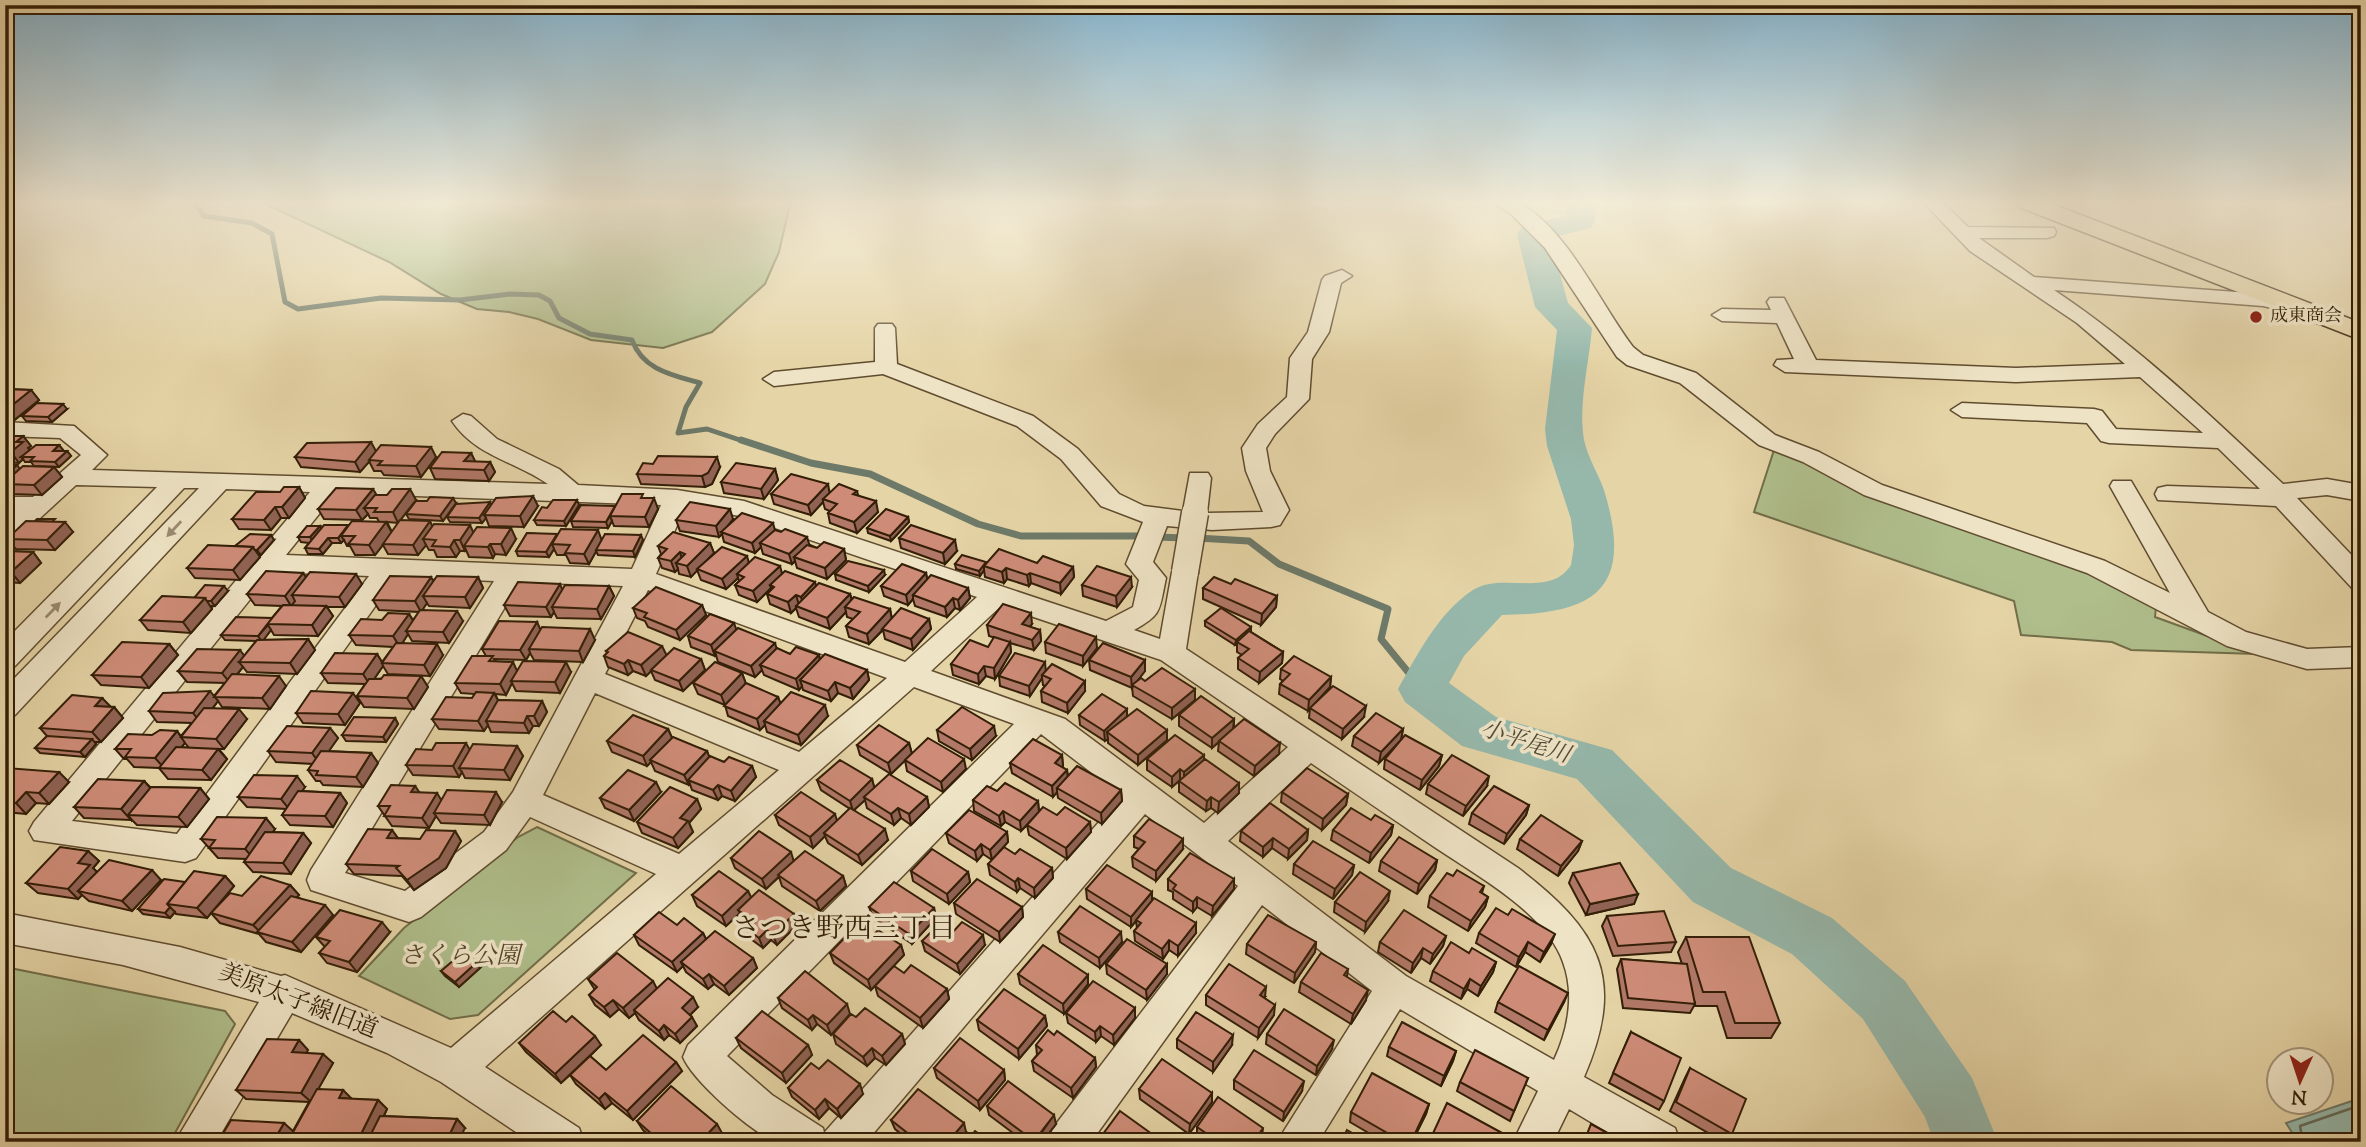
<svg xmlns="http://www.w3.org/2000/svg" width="2366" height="1147" viewBox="0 0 2366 1147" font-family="'Sorts Mill Goudy','Noto Serif JP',serif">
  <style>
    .green { fill: #afbe8b; stroke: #716e49; stroke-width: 2 }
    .water { fill: #96b8ab; stroke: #6e7a69; stroke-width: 2 }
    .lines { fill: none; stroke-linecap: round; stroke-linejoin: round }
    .shore { stroke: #646b59; stroke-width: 2.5 }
    .stream-far1 { stroke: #6e7a69; stroke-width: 5 }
    .stream { stroke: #6e7a69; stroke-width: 7 }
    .river { fill: #96b8ab; fill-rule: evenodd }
    .minor-casing { stroke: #604c2f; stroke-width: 3 }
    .major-casing { stroke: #331e07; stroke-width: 3 }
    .minor { fill: #eee3c5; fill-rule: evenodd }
    .major { fill: #e5d4a6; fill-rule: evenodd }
    .minor-bridge-casing { stroke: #604c2f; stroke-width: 29; stroke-linecap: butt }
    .minor-bridge { stroke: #eee3c5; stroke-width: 26 }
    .wall { fill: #b17867; stroke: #331e07; stroke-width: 2; fill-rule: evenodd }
    .shaded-wall { fill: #906254; stroke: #331e07; stroke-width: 2 }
    .building { fill: #ce8c78; stroke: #331e07; stroke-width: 2 }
    .oneway { fill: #9a8a70 }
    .poi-dot { fill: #8f2418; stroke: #eee3c5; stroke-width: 2.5 }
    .labels { text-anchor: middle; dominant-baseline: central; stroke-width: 7; stroke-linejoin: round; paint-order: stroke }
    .far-poi-label { font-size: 18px; fill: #331e07; stroke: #eee3c5; text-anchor: start }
    .water-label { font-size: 23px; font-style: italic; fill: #514c38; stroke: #eee3c5 }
    .near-park-label { font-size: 24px; font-style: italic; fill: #524628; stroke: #eee3c5 }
    .near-street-label { font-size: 24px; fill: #331e07; stroke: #eee3c5 }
    .near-neighbourhood-label { font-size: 28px; fill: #331e07; stroke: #eee3c5 }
  </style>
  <rect width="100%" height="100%" fill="#e5d4a6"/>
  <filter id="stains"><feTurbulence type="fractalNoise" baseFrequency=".00286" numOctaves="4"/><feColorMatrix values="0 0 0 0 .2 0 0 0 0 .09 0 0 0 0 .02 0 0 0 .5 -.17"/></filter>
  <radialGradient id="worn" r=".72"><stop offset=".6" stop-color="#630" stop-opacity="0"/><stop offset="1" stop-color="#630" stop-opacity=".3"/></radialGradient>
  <g class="green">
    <path d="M261,202H789L790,204L779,252L765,284L712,332L663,348L591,340L538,319L509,312L477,309L441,294L389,262Z"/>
    <path d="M1774,450L2095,575L2156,607L2155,617L2257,654L2131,650L2112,642L2021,635L2014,601L1754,512Z"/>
    <path d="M537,827L636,873L478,1015L450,1019L359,976L404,928L518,837Z"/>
    <path d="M5,967L225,1011L235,1024L170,1142H5Z"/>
  </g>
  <path class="water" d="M2361,1098V1142H2298L2286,1123Z"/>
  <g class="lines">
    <path class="shore" d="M2303,1142L2300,1126L2361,1105"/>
    <path class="stream-far1" d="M194,202L204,216L252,223L272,234L285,302L298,309L381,298L460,300L510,294L539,295L550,301L559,318L590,334L632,340C643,370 672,375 700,383L686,407L678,433L707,429L746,442"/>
    <g class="stream">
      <path d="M741,440L811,463L870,474L978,524L1021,536H1144"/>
      <path d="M1155,537L1186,538"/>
      <path d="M1197,538L1249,541L1279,564L1388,609L1381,639L1422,689"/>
    </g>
    <path class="river" d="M1570,202H1603L1595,211V221L1591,228L1550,238L1568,303L1592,328C1589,364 1578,404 1584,440C1588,458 1598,473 1604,490C1634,588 1597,614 1502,615L1464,656L1449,683L1496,717L1612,750L1731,868L1832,918L1905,981L1972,1078L1998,1142H1934L1925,1117L1863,1019L1792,954L1693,902L1577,779L1462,746L1405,702L1398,689C1417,655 1439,612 1473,590C1502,571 1549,599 1571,565L1574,545L1571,519L1547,446L1545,429L1557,330L1535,307L1517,234L1524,225L1565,216Z"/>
    <g class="minor-casing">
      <g id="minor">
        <path d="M1492,202C1502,202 1514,200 1524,206C1569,233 1601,305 1633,347L1643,355L1696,373L1775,435L1819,452L1882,485L2105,561L2170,593L2110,486L2113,481H2131L2208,612L2246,632L2307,649L2361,647V667L2307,669L2227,646L2087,573L1864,495L1803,462L1759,445L1680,383L1627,365L1617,357L1545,248L1511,214Z"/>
        <path d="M1923,202H1942L1968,227L2054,228L2056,232L2054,236L2047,238H1979L2034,277L2263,294L2296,302L2299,306L2289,312L2263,306L2054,290C2138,346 2210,415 2283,484L2327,479L2361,485V501L2327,495L2297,498L2361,565V591L2352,588L2276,506L2158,500L2155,494L2158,488L2167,486L2260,489L2218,448L2109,443L2101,441L2087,423L1962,417L1951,410L1962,403L2094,409L2102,411L2116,429L2203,433L2140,377L2016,382L1785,372L1774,365L1777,360L1794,359L1777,323L1722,321L1712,315L1722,309L1771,310L1767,302L1770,298H1784L1816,360L2016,368L2125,364L2077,323L1970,251Z"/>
        <path d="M1342,270L1352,276L1341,283L1329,332L1312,359L1309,399L1275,434L1266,448L1270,471L1289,510L1280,525L1271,527L1212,530L1167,526L1153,562L1166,578C1159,610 1163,614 1134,630L1160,639L1172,572L1176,566L1185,563L1194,566L1198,572L1186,649L1518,868C1599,930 1627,977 1584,1077L1675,1128L1680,1142H1624L1569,1109L1553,1142H1513L1538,1091L1400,1009L1318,1142H1277L1372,991L1262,905L1091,1142H1048L1053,1128L1238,886L1145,814L866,1142C847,1142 787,1146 774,1141C749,1130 693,1081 683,1057L688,1045L1014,724L914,687L485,1067L579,1128L584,1142H531L441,1082L387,1053L292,1013L216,1142H175L259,1002L123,965L5,943V913L180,947L281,976L285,975L451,1048L656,874L530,817L506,850L421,917L409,922L311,890L307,880L311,870L494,581L396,577L196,858L185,862L34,840L29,831L34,822L310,492L226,489L15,715L5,718V688L199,488H184L15,666L5,669V641L157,487L76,485L14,542L5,544V522L15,513H5V497H33L81,455L60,438L5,436V422L74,426L107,455L92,470L548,484C515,461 475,456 452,421L463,414L471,416L497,439L559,469L578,485L677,490L744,501L1106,621L1133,607L1139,580L1126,564L1143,522L1101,506L1061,459L1017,426L883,374L774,386L763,379L774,372L875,362V328L878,324H892L895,328L897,364L1033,416L1078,449L1119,494L1144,506L1183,511L1190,473H1208L1211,478L1207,513L1263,512L1246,471L1242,448L1258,424L1287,397L1290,358L1308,332L1322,280L1325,276ZM336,493L661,505L632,569L286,555ZM685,507L740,516L977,597L905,662L656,574ZM272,572L369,576L177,834L72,821ZM520,582L623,586L513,792L484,832L405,891L345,873ZM648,590L887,678L799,752L605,674ZM1001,606L1161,660L1288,747L1204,823L1065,719L931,671ZM595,693L779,770L679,854L543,795ZM1041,734L1122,796L824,1133L823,1128L772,1095L727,1056ZM1311,763C1350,790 1390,817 1430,844C1472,873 1545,911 1563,962C1575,994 1568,1030 1554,1060L1406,976L1228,841Z"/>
      </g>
    </g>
    <g class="major-casing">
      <path id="major" d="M2016,202H2047L2361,323V340L2019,207Z"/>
    </g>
    <use href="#minor" class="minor"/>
    <use href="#major" class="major"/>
    <g class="minor-bridge-casing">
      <path id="minor-bridge" d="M1185,572L1195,513"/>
    </g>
    <use href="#minor-bridge" class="minor-bridge"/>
  </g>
  <g class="wall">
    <path d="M5,389L31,390L39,400L12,422H5Z"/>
    <path d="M67,409L52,422L26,421L22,416Z"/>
    <path d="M5,436H23L31,446L28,448L30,450L59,445L63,450L62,451H67L71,456L59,467L34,466L31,462H25L23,459L19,463L5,462Z"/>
    <path d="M376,452L436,457L421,477L384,475L381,471H374L369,461L360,472L301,467L295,457Z"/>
    <path d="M471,453L475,462H490L495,472L489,481L435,479L430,468Z"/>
    <path d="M5,465L20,469L54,467L62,477L42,495L11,494L8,490H5Z"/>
    <path d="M720,467L712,484L705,487L641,484L637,474Z"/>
    <path d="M775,469L778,480L764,499L724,493L721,482Z"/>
    <path d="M299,487L305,498L289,518H281L271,530L239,529L232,519Z"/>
    <path d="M857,491L858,495L878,512L857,533L830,523L828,513L830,511L825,509L823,502L811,515L774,504L771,494Z"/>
    <path d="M376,495L416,500L398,523L387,522L392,532L432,526L516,539L506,555L495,554L493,558L469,557L466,550L465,551H460L456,557H437L434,550H429L426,545L418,555L388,554L383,545L375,555H355L350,546H347L344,540L341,543H332L323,554H308L305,548L309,543L301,542L298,537L320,526L321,528L379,522L377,518H370L368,514L362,520L324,519L318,509Z"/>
    <path d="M645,498L658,509L649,527L614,526L612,521L608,528L573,527L571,521L615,506Z"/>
    <path d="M490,502L491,505L538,506L524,527L489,526L486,518L482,523L450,522L447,517Z"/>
    <path d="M456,503L443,521L409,519L406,514Z"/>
    <path d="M579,505L566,526L537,525L534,520Z"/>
    <path d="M908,517L909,522L891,541L868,533L867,528Z"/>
    <path d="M733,519L728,526L775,530L817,548L844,549L846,560L827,579L797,568L795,561L792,564L763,554L761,547L755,553L724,542L722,534L719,537L680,531L676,520Z"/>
    <path d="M57,522L73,532L55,550L16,549L7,539Z"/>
    <path d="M527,533L601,540H643L635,557L598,555L596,551L589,564L570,563L566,555H557L554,549L549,557L518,556L516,551Z"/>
    <path d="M899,538L957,551L945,564L901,548Z"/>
    <path d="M274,540L261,555H259L260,557L240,580L195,578L187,568L235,546Z"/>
    <path d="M710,543L714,553L708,560L749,563L816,586L850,594L852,599L890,609L892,619H929L931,629L913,650L885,639L883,630L869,644L849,637L846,626L853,619L847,617L846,612L830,629L799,617L796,608L791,613L770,604L767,594L772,589L771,588L757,602L739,595L735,585L739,581L738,578L726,589L701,580L697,570L691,577L679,574L678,569L675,572L662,568L658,558L661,554L658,546Z"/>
    <path d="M5,547L9,551L33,552L41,563L20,583L5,582Z"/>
    <path d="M1037,563L1073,567L1074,577L1061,594L1031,583L1029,586L1007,579L1004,583L985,577L984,570L980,576L956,569L955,564Z"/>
    <path d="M926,573L927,579L968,588L970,598L960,610L955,608L947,617L915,606L913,599L908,605L884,596L881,586Z"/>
    <path d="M835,574L885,575L869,592L836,580Z"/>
    <path d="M306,577L362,584L345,607H327L333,616L318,636L274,635L271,630L263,640L308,639L315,650L297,674L247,672L243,667L237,674L286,686L270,709L222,707L218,701L213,708L247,719L224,749H219L227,759L211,780L168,779L159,768L134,767L127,759H124L115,749L152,735L177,731L181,736L192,723L157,722L149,711L214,696L225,683L187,682L178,671L244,656L256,641L225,640L221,635L272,618L282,606L255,605L247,594ZM185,743L189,748L181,747Z"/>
    <path d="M478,577L483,588L470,608L429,606L427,603L422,610L463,621L449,643L412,641L408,634L402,643L443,655L430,676L388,674L383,666L374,679L421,676L428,687L414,709L364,707L357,696L365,684L328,683L321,673L377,654L382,662L393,647L356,645L349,635L382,620L409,614L413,620L419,612L379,610L373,600L433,581Z"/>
    <path d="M1082,585L1132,587L1117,607L1083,596Z"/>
    <path d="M609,586L614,596L601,619L557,618L554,612L551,617L510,616L504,605L562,589Z"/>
    <path d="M1203,588L1277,596L1276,607L1261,625L1203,599Z"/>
    <path d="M228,591L215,606H211L212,609L191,633L148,630L140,620L194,598Z"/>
    <path d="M702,605L706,615L680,640L648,627L645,621L637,618L633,608Z"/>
    <path d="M1205,621L1251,632L1283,652L1282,663L1259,683L1238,669V658L1242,655L1237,652V644L1235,645L1205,626Z"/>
    <path d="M537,622L540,630L595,640L583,662L534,660L530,653L526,660L494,659L495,661L517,670L571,672L560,693L516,691L512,683L506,695L495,694L498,700L542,701L547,712L539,726H533L529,733L491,732L488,725L484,731L439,729L432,719L472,698L475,694L461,693L455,683L486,656L482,649Z"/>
    <path d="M1032,624L1030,627L1040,630L1041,641L1034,650L1010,643L1011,652L995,679L986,676L979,684L953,675L951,664L988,647L999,639L989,636L987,625Z"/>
    <path d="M736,630L776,649L790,654L819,655L820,659L867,670L869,680L853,699L838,693L831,701L803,690L802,686L799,690L764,675L762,670L755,677L718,662L716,655L715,656L691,647L688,636Z"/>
    <path d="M1045,642L1097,648L1083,666L1046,653Z"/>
    <path d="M169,644L178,655L149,688L101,685L92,675Z"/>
    <path d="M606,651L701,659L705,670L683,691L655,680L651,671L646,676L633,671L628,675L608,667L604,656L607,653Z"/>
    <path d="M1089,660H1145V671L1136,682L1145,681L1195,689V700L1172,719L1133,696L1132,687V688L1090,670Z"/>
    <path d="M1281,669L1331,677L1330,687L1314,704L1364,717L1342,739L1309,718L1310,708L1308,711L1279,694L1280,684L1283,681L1280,679Z"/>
    <path d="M1046,671L1085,691L1068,713L1042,702L1041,691L1045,686L1043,685L1042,678L1030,696L1000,686L999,676Z"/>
    <path d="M742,673L746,684L778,697L780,703L828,716L801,745L767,732L765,725L760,730L728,716L725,705L698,694L693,683Z"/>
    <path d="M102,698L110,707H114L123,718L101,742H94L96,744L85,757L40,753L35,748L47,736L40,728Z"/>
    <path d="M360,703L345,725L303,723L296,713Z"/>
    <path d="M1127,709V716L1167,740L1138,765L1108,743V739L1105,741L1080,725L1079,715Z"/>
    <path d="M1179,715L1234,719V728L1279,754L1254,776L1218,751L1219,742L1212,748L1179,726Z"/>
    <path d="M395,718L398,724L386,742L346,741L342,735Z"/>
    <path d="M330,728L338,738L328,751L371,753L378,763L363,787L323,785L320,781H316L308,770L313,764L276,762L268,751Z"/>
    <path d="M668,729L672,738L707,751L709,757L724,762L752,766L756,777L735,801L722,796L718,800L692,790L690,784L689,785L655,771L651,762L647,766L612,752L607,741Z"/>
    <path d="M1403,729L1401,740L1379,763L1352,746L1354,736Z"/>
    <path d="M937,730L996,736L972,760L939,741Z"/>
    <path d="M909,743L912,754L966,769L943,792L907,771L905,760L891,774L860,755L857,745Z"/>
    <path d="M517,746L523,756L510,780L465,778L462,772L459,777L413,775L406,765L470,750Z"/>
    <path d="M1062,755L1063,766L1062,767L1067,770L1068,776L1121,790L1122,801L1102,824L1058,798L1057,792L1053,797L1012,773L1010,763Z"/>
    <path d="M1204,755V759L1239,793L1218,813L1211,808L1206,811L1179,792V781L1180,780L1172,787L1147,770V759Z"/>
    <path d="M1442,755L1439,766L1420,790L1384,769L1385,759Z"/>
    <path d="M5,768L69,782L49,804L36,803L26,814L5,812Z"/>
    <path d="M872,779L874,787L927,797L929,807L911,825L901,818L894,825L867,808L865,800L854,810L888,840L862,865L828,843L825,836L813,848L779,825L775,815L837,821L850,809L821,790L817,780Z"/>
    <path d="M144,781L150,787L200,788L209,799L187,827L137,825L131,819V820L84,818L74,807Z"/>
    <path d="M1428,784L1487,786L1463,816L1426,794Z"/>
    <path d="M415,786L419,793L441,800L502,802L490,825L441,823L436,816L429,828L392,826L378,806Z"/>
    <path d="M305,787L302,791L340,793L347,803L333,827L290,825L282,815L286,809L247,807L238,797Z"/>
    <path d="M997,791L1038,801L1039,812L1090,822L1091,832L1067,859L1029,835L1027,825L1021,831L1005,822L1001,826L974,811L973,800Z"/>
    <path d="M661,792L634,821L605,808L600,798Z"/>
    <path d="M1282,792L1348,794L1346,805L1322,830L1281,802Z"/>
    <path d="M697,799L701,809L689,823L693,832L678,848L642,833L637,822Z"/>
    <path d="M1529,805L1526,815L1504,844L1469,824L1472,813Z"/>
    <path d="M1393,825L1391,835L1369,863L1331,840L1333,830Z"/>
    <path d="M275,829L273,832L303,833L311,843L291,874L253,872L244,862L246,859L218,858L201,839Z"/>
    <path d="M392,830L398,838L420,839L455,831L461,841L446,868L414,890L402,876L354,874L346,864Z"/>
    <path d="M1308,830L1307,840L1288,859L1272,848L1263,857L1240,841L1241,831Z"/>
    <path d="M1007,832L1008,842L992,860L983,854L977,861L949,843L946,833Z"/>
    <path d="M1134,836L1183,849L1156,881L1133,867L1132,857L1139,849L1134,847Z"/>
    <path d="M1520,839L1582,841L1578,851L1558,876L1517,849Z"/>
    <path d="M88,851L99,861L93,868L97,872L161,880L132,911L89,901L82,895L78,899L38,893L26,883Z"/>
    <path d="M1015,854L1052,868L1053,878L1035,898L1020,888L1017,892L990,875L988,864Z"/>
    <path d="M731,858L794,861L843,876L846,886L820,911L782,886L779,877L766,889L735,868Z"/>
    <path d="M1437,860L1435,870L1417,894L1379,871L1381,861Z"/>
    <path d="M1294,864L1354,865L1352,875L1333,899L1293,874Z"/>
    <path d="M911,871L968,872L970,882L949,904L913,881Z"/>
    <path d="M1573,873L1638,894L1634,904L1586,915L1569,883Z"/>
    <path d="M225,876L234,886L215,909L242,896L290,885L299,895L297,897L333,915L301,952L266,942L259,934L220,923L211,913L207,918L176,914L175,912L170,918L143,914L138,909L185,882Z"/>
    <path d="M1453,876L1484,886L1482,893L1488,897L1485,907L1468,931L1428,907L1430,896Z"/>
    <path d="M1168,879L1234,889L1212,916L1197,907L1193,912L1173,899V892L1168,890Z"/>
    <path d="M1086,889L1152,901L1196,933L1178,956L1169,950L1163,959L1135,941L1134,931L1137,928L1136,921L1131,927L1087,899Z"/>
    <path d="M748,891L751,898L798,924L777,945L771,940L763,948L751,939L747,929L750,926L743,920L740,913L726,926L697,906L692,895Z"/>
    <path d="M1388,901L1365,932L1334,912L1335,902Z"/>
    <path d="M954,903L1022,907L1023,917L1000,942L956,914Z"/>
    <path d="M869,907L934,908L936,918L912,944L873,917Z"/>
    <path d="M1607,916L1676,942L1671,952L1613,956L1602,926Z"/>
    <path d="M677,925L703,933L706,939L753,958L757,968L729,995L714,984L708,989L686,972L683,966L677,972L639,945L634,935Z"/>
    <path d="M390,932L357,972L327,963L319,953L325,947L316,937Z"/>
    <path d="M1058,932L1122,942L1100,968L1060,942Z"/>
    <path d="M952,933L985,945L960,974L925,951L922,941Z"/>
    <path d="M1479,933L1551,944L1540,962L1525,952L1516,967L1476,943Z"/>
    <path d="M1446,936L1443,946L1430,964L1421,958L1411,973L1378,952L1380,942Z"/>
    <path d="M1686,937L1780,1023L1771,1038H1727L1717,1006H1695V1004L1690,1013L1623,1008L1617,969L1621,959L1682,964L1678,952Z"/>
    <path d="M871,938L901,945L904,955L871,990L834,963L830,953Z"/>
    <path d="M1316,942L1315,952L1294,983L1246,954L1247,944Z"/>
    <path d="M1469,953L1496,962L1493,972L1478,996L1467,989L1461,999L1430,981L1433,971Z"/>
    <path d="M1106,964H1167V974L1147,1000L1107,974Z"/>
    <path d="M480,968L459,987L445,976L441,971Z"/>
    <path d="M1348,969L1347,977L1366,1000L1351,1024L1299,992L1301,982Z"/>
    <path d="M904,973L947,989L949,999L923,1028L878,996L875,986Z"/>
    <path d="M1018,974L1088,975V984L1064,1014L1020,984Z"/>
    <path d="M588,979L657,989L698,1007L690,1015L697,1026L680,1043L669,1035L664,1040L639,1020L635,1013L629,1018L619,1009L610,1017L595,1005L589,995L595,990Z"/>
    <path d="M1206,995L1265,997L1264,998L1274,1015L1258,1038L1206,1005Z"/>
    <path d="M778,998L847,1004L831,1035L817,1024L812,1030L782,1008Z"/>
    <path d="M1498,1002H1564L1544,1040L1495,1012Z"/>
    <path d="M1066,1013L1135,1018L1114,1045L1101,1036L1096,1042L1068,1023Z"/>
    <path d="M1045,1016L1047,1026L1019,1059L979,1030L977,1020Z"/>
    <path d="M566,1022L601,1045L590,1056L606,1070L676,1062L682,1071L633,1120L612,1103L605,1109L576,1084L570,1075L561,1083L526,1052L519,1043Z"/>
    <path d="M1631,1032L1664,1101L1659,1110L1609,1083Z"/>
    <path d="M833,1034H902L905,1044L886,1065L875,1058L867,1066L836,1044Z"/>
    <path d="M1267,1034L1332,1049L1316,1075L1266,1044Z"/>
    <path d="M1054,1035L1095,1058L1096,1067L1073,1098L1034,1071L1032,1061L1037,1055L1036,1045Z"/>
    <path d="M736,1038L808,1045L812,1055L786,1083L741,1048Z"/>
    <path d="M1177,1039L1232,1045L1213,1072L1177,1048Z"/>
    <path d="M1389,1047L1456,1051L1453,1061L1441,1086L1387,1056Z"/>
    <path d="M308,1050L306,1053L333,1063L318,1089L352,1099L378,1100L387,1109L384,1116L457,1119L465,1128L299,1140L293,1135L289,1142H218L293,1131L309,1102L246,1099L236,1090Z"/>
    <path d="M934,1068L1004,1070L1005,1080L980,1110L937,1078Z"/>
    <path d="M1690,1068L1732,1134L1727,1142H1724L1670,1111L1685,1078Z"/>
    <path d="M819,1069L863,1094L841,1118L829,1108L819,1119L792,1097L788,1088Z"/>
    <path d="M1528,1078L1510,1121L1457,1091L1460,1082Z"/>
    <path d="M1234,1080L1302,1091L1283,1121L1234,1089Z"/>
    <path d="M1139,1089L1212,1093V1102L1189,1134L1140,1099Z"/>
    <path d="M1429,1104L1426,1114L1412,1142H1384L1350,1122L1351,1112Z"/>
    <path d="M987,1106L1056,1124L1042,1142H1025L989,1115Z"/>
    <path d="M891,1120L966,1132L958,1142H911L895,1129Z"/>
    <path d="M637,1121L722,1133L714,1142H657L643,1130Z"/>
    <path d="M1197,1127L1262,1137L1259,1142H1205L1197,1136Z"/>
  </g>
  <g class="shaded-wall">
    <path d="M31,390L39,400L12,422L5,414V411Z"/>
    <path d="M63,404L67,409L52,422L48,417Z"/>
    <path d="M23,436L31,446L28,448L31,452L21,457L23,459L19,463L11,452L16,442Z"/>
    <path d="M371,442L377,453L360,472L355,462Z"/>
    <path d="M59,445L63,450L57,456L53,451Z"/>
    <path d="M431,447L436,457L421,477L416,466Z"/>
    <path d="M67,451L71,456L59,467L55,462Z"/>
    <path d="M471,453L476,463L464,461Z"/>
    <path d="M717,457L720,467L712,484L705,487L702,476Z"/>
    <path d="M490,462L495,472L489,481L484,470Z"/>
    <path d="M17,465L25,475L5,484V475Z"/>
    <path d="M54,467L62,477L42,495L34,485Z"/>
    <path d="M775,469L778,480L764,499L761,489Z"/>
    <path d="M828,484L830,495L823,499V502L811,515L808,505Z"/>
    <path d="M299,487L305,498L289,518L282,507Z"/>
    <path d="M373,489L379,499L364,508L368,514L362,520L356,510Z"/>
    <path d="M410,489L416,500L398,523L393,512Z"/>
    <path d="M533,496L538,506L524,527L520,516Z"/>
    <path d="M453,498L456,503L443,521L440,516Z"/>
    <path d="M654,498L658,509L649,527L645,517Z"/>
    <path d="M577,500L579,505L566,526L564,521Z"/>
    <path d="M876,501L878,512L857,533L854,522Z"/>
    <path d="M490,502L492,508L484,515L486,518L482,523L479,518Z"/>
    <path d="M275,507L281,518L271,530L264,520Z"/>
    <path d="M730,509L733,519L723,532H721L722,534L719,537L716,526Z"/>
    <path d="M610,516L612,521L608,528L606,522Z"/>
    <path d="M908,517L909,522L891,541L890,536Z"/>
    <path d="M5,519L10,524L5,529Z"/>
    <path d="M430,521L435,532L423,539L426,545L418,555L413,545Z"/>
    <path d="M65,522L73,532L55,550L47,540Z"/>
    <path d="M386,522L392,533L375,555L369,545Z"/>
    <path d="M773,523L776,534L760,543L761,547L755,553L752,543Z"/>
    <path d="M348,525L341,536L344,540L341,543L338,538Z"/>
    <path d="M470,525L475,536L464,546L466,550L465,551L460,540Z"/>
    <path d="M320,526L323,531L314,543L310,537Z"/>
    <path d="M511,528L516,539L506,555L501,544Z"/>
    <path d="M598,530L602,541L589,564L584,554Z"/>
    <path d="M557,534L552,544L554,549L549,557L546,552Z"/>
    <path d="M271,535L274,540L261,555L257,550Z"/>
    <path d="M641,535L643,540L635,557L633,551Z"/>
    <path d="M807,537L810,547L794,557L795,561L792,564L789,554Z"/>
    <path d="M328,538L332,543L323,554L319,549Z"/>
    <path d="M454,540L460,551L456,557L450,547Z"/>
    <path d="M955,540L957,551L945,564L943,553Z"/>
    <path d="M710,543L714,553L691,577L687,566Z"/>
    <path d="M490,544L495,554L493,558L488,547Z"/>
    <path d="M253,547L260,557L240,580L233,570Z"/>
    <path d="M844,549L846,560L827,579L825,568Z"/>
    <path d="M33,552L41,563L20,583L11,572Z"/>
    <path d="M680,552L683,563H676L678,569L675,572L671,561Z"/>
    <path d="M747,556L750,567L737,574L738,578L726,589L722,579Z"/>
    <path d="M986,562L984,566V570L980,576L979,571Z"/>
    <path d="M780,566L783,577L770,585L771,588L757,602L753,591Z"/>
    <path d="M1073,567L1074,577L1061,594L1060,583Z"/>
    <path d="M1006,568L1007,579L1004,583L1002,572Z"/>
    <path d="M884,570L885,575L869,592L868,586Z"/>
    <path d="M303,573L310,583L292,595L295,601L291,606L285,596Z"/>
    <path d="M926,573L928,583L913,595V599L908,605L906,595Z"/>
    <path d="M1030,573L1031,583L1029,586L1027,575Z"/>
    <path d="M356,574L362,584L345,607L339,597Z"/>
    <path d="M431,577L437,588L423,596L427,603L421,612L415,601Z"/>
    <path d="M478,577L483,588L470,608L465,597Z"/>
    <path d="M1131,577L1132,587L1117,607L1116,596Z"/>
    <path d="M815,582L818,592L804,607L801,597Z"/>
    <path d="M560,584L564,594L552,607L554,612L551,617L546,607Z"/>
    <path d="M224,586L228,591L215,606L211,601Z"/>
    <path d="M609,586L614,596L601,619L597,609Z"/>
    <path d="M968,588L970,598L960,610L958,600Z"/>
    <path d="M850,594L853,605L845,607L846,612L830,629L827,618Z"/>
    <path d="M796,595L799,605L796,606V608L791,613L788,602Z"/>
    <path d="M1277,596L1276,607L1261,625L1262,614Z"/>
    <path d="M205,598L212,609L191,633L183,622Z"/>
    <path d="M953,598L955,608L947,617L945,607Z"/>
    <path d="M702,605L706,615L680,640L676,630Z"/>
    <path d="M326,606L333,616L318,636L312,625Z"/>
    <path d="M890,609L892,620L869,644L867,634Z"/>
    <path d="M457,611L463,621L449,643L443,632Z"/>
    <path d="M1031,613L1032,624L1023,635L1022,624Z"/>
    <path d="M409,614L415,624L406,631L408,634L400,647L393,636Z"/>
    <path d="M929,619L931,629L913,650L911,639Z"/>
    <path d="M537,622L542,633L529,649L530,653L526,660L520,650Z"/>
    <path d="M734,623L738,634L714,651L716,655L715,656L711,645Z"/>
    <path d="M268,625L271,630L262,642L258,636Z"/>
    <path d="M1251,627V632L1237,642V644L1235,645L1236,640Z"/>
    <path d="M590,629L595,640L583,662L579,651Z"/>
    <path d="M1040,630L1041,641L1034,650L1032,640Z"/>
    <path d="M1096,637L1097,648L1083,666V656Z"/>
    <path d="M308,639L315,650L297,674L290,663Z"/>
    <path d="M1010,642L1011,652L995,679L994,668Z"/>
    <path d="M775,643L778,653L760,665L762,670L755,677L751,666Z"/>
    <path d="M169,644L178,655L149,688L141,677Z"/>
    <path d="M437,644L443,655L430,676L424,665Z"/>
    <path d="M662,646L667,656L646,676L641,665Z"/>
    <path d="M240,650L248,661L239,662L243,667L230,683L222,673Z"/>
    <path d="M1283,652L1282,663L1259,683L1260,672Z"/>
    <path d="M377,654L383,664L382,663L383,666L370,685L363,674Z"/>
    <path d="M819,655L821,666L800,680L802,686L799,690L796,679Z"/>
    <path d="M701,659L705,670L683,691L679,681Z"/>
    <path d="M628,660L633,671L628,675L624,664Z"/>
    <path d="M1145,660V671L1132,688L1131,677Z"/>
    <path d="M513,662L518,673L511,681L512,683L506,695L500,684Z"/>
    <path d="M566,662L571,672L560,693L555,682Z"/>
    <path d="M1045,662L1046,673L1042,675V678L1030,696L1029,686Z"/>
    <path d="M984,666L986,676L979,684L978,674Z"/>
    <path d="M867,670L869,680L853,699L850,688Z"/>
    <path d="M742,673L746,684L725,705L721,695Z"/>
    <path d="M279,676L286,686L270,709L262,698Z"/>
    <path d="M421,676L428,687L414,709L407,698Z"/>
    <path d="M1331,677L1330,687L1308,711L1309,700Z"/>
    <path d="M1085,681V691L1068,713L1067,703Z"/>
    <path d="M835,682L838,693L831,701L828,691Z"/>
    <path d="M1195,689V700L1172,719V708Z"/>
    <path d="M210,691L218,701L201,723L193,713Z"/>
    <path d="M353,693L360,703L345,725L338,714Z"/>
    <path d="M494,693L500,704L486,721L488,725L484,731L478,721Z"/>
    <path d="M778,697L782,707L764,721L765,725L760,730L757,719Z"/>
    <path d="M102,698L112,708L95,706Z"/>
    <path d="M542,701L547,712L539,726L534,716Z"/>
    <path d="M825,705L828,716L801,745L798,735Z"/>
    <path d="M1366,706L1364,717L1342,739L1343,729Z"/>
    <path d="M114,707L123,718L101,742L92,732Z"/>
    <path d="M239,709L247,719L224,749L216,739Z"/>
    <path d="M1127,709V720L1107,732L1108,739L1105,741L1104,731Z"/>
    <path d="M527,716L533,726L529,733L524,723Z"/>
    <path d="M395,718L398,724L386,742L383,737Z"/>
    <path d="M1234,719L1233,729L1212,748V738Z"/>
    <path d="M994,726L996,736L972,760L970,749Z"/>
    <path d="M330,728L338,738L320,764L312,753Z"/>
    <path d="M668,729L673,740L650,760L651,762L647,766L643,756Z"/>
    <path d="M1403,729L1401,740L1379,763L1381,752Z"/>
    <path d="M1167,730V740L1138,765V755Z"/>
    <path d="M177,731L185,743L164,768L155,758Z"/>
    <path d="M92,739L96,744L85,757L80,752Z"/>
    <path d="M466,743L472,754L459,768L462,772L459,777L453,766Z"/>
    <path d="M909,743L912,754L891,774L888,763Z"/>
    <path d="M1280,743L1279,754L1254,776L1255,766Z"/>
    <path d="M517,746L523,756L510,780L504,770Z"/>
    <path d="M218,749L227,759L211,780L202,770Z"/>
    <path d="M707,751L711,761L688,780L690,784L689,785L684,775Z"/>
    <path d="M371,753L378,763L363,787L356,777Z"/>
    <path d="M1062,755L1063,766L1056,774L1055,763Z"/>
    <path d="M1204,755V765L1184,782V772Z"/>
    <path d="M1442,755L1439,766L1420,790L1422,780Z"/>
    <path d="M964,759L966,769L943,792L941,782Z"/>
    <path d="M752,766L756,777L735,801L731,791Z"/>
    <path d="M1180,769V780L1172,787V777Z"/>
    <path d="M1067,770L1068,780L1057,788V792L1053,797L1052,786Z"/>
    <path d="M59,772L69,782L49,804L39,793Z"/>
    <path d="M297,776L305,787L289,809L281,799Z"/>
    <path d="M1489,776L1487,786L1463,816L1466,806Z"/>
    <path d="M872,779L875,790L864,797L865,800L853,811L850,801Z"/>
    <path d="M144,781L153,791L128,815L131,819V820L121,809Z"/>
    <path d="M656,782L661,792L634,821L629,810Z"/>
    <path d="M1239,783V793L1218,813L1219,802Z"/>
    <path d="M718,785L722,796L718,800L713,790Z"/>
    <path d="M415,786L422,796L411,792Z"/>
    <path d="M200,788L209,799L187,827L178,817Z"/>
    <path d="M1121,790L1122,801L1102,824L1101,813Z"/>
    <path d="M26,792L36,803L26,814L16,803Z"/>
    <path d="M496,792L502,802L490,825L484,815Z"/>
    <path d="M340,793L347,803L333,827L325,816Z"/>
    <path d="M437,793L443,803L434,813L436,816L429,828L422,818Z"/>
    <path d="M1348,794L1346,805L1322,830L1323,819Z"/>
    <path d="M927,797L929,807L911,825L909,814Z"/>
    <path d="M1211,797V808L1206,811L1207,801Z"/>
    <path d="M697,799L701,809L689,823L693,832L678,848L673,838L680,818Z"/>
    <path d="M1038,801L1039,812L1021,831L1020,821Z"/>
    <path d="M1529,805L1526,815L1504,844L1507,834Z"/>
    <path d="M898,808L901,818L894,825L891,814Z"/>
    <path d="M1003,811L1005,822L1001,826L999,816Z"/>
    <path d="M835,814L838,824L824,833L825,836L813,848L810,837Z"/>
    <path d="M266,818L275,829L254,859L245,849Z"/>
    <path d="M1090,822L1091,832L1067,859L1066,848Z"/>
    <path d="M1393,825L1391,835L1369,863L1371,853Z"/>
    <path d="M885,829L888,840L862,865L858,855Z"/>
    <path d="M392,830L399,840L387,838Z"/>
    <path d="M1308,830L1307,840L1288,859L1289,849Z"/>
    <path d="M455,831L461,841L446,868L414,890L407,880Z"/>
    <path d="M1007,832L1008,842L992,860L990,850Z"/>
    <path d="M303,833L311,843L291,874L283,863Z"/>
    <path d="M1273,838L1272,848L1263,857V847Z"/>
    <path d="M1183,839V849L1156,881V871Z"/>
    <path d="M1582,841L1578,851L1558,876L1561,866Z"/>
    <path d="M981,844L983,854L977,861L975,851Z"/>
    <path d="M88,851L99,861L93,868L100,875L78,891L82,895L78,899L68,889L78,863Z"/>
    <path d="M791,852L794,862L766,889L762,879Z"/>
    <path d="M1437,860L1435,870L1417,894L1419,884Z"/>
    <path d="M1354,865L1352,875L1333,899L1335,889Z"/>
    <path d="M1052,868L1053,878L1035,898L1034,888Z"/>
    <path d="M152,870L161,880L132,911L122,901Z"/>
    <path d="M968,872L970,882L949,904L947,894Z"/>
    <path d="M225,876L234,886L207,918L197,908Z"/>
    <path d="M843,876L846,886L820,911L816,901Z"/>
    <path d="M1018,878L1020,888L1017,892L1015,882Z"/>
    <path d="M1234,879V889L1212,916L1213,906Z"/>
    <path d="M290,885L299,895L263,934L261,933L253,925Z"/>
    <path d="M748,891L753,901L738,910L740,913L726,926L722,916Z"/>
    <path d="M1390,891L1388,901L1365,932L1366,922Z"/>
    <path d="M1152,892V902L1131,927V917Z"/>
    <path d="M1638,894L1634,904L1586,915L1590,904Z"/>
    <path d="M1197,897V907L1193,912V902Z"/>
    <path d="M1488,897L1485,907L1468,931L1471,921Z"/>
    <path d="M325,905L333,915L301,952L292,942Z"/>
    <path d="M170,907L175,912L170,918L165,913Z"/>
    <path d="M1022,907L1023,917L1000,942L999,932Z"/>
    <path d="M934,908L936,918L912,944L909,934Z"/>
    <path d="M794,914L798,924L777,945L773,935Z"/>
    <path d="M382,922L390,932L357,972L349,962Z"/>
    <path d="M1196,923V933L1178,956V946Z"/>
    <path d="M767,930L771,940L763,948L759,938Z"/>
    <path d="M1121,932L1122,942L1100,968L1099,958Z"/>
    <path d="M703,933L708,943L681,962L683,966L677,972L672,962Z"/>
    <path d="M1555,934L1551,944L1540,962L1544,952Z"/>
    <path d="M983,935L985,945L960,974L957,964Z"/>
    <path d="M1446,936L1443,946L1430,964L1433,954Z"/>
    <path d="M1169,940V950L1163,959L1162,949Z"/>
    <path d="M1316,942L1315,952L1294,983L1295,973Z"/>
    <path d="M1528,942L1525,952L1516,967L1519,957Z"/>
    <path d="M901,945L904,955L871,990L868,980Z"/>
    <path d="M1423,948L1421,958L1411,973L1413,963Z"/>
    <path d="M753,958L757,968L729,995L724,986Z"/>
    <path d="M1496,962L1493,972L1478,996L1481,986Z"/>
    <path d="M476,963L480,968L459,987L455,982Z"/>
    <path d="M1167,964V974L1147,1000L1146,990Z"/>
    <path d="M709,974L714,984L708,989L703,979Z"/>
    <path d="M1088,975V984L1064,1014L1063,1004Z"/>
    <path d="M1470,979L1467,989L1461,999L1464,989Z"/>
    <path d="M653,981L658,991L634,1010L635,1013L629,1018L623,1008Z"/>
    <path d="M1266,987L1265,997L1259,1005L1260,995Z"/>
    <path d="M947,989L949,999L923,1028L920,1018Z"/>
    <path d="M1368,990L1366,1000L1351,1024L1353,1014Z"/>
    <path d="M1568,993L1564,1002L1544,1040L1548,1030Z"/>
    <path d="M693,997L698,1007L687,1018L682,1008Z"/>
    <path d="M613,1000L619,1009L610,1017L604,1007Z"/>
    <path d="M847,1004L850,1014L831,1035L827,1025Z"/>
    <path d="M1275,1005L1274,1015L1258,1038L1259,1028Z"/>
    <path d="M1135,1008V1018L1114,1045L1113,1035Z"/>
    <path d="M813,1015L817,1024L812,1030L808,1020Z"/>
    <path d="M1045,1016L1047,1026L1019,1059L1018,1049Z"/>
    <path d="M692,1017L697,1026L680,1043L675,1034Z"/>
    <path d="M664,1025L669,1035L664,1040L659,1031Z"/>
    <path d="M1100,1026L1101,1036L1096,1042L1095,1032Z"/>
    <path d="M902,1034L905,1044L886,1065L882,1056Z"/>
    <path d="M1233,1035L1232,1045L1213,1072V1062Z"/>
    <path d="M595,1036L601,1045L561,1083L555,1074Z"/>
    <path d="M299,1040L308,1050L301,1062L292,1052Z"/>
    <path d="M1334,1040L1332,1049L1316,1075L1317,1066Z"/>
    <path d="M808,1045L812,1055L786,1083L782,1073Z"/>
    <path d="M872,1048L875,1058L867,1066L863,1057Z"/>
    <path d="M1456,1051L1453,1061L1441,1086L1444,1076Z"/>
    <path d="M323,1054L333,1063L311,1102L301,1093Z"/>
    <path d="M1095,1058L1096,1067L1073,1098L1071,1088Z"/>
    <path d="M676,1062L682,1071L633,1120L627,1111Z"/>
    <path d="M1004,1070L1005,1080L980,1110L978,1101Z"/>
    <path d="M1304,1081L1302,1091L1283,1121L1284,1112Z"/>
    <path d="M860,1084L863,1094L841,1118L837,1109Z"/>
    <path d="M343,1090L352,1099L339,1098Z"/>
    <path d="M605,1093L612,1103L605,1109L599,1099Z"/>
    <path d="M1212,1093V1102L1189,1134L1190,1124Z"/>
    <path d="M825,1099L829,1108L819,1119L815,1110Z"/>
    <path d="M378,1100L387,1109L371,1142H357Z"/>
    <path d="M1429,1104L1426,1114L1412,1142H1411Z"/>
    <path d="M1054,1115L1056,1124L1042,1142H1035Z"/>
    <path d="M457,1119L465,1128L458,1142H446Z"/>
    <path d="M284,1123L294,1132L289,1142H273Z"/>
    <path d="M964,1123L966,1132L958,1142H948Z"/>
    <path d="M717,1124L722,1133L714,1142H700Z"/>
    <path d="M1263,1128L1262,1137L1259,1142H1254Z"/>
  </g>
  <g class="building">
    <path d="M5,389L31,390L5,411Z"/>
    <path d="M37,403L63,404L48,417L22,416Z"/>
    <path d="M5,436H23L16,442H23L11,452H5Z"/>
    <path d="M371,442L355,462L295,457L307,443Z"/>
    <path d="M36,445H59L53,451H67L55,462L30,461L34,457H21Z"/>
    <path d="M381,445L431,447L416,466L378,465L382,461L369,460Z"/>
    <path d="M442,452L471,453L464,461L490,462L484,470L430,468Z"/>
    <path d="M658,456L717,457L708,473L702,476L637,474L643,463L653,464Z"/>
    <path d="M736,463L775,469L761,489L721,482Z"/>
    <path d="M5,465H17L5,475Z"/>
    <path d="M23,466L54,467L34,485L5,484V482Z"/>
    <path d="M791,474L828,484L808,505L771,494Z"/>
    <path d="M839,484L857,491L853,494L876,501L854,522L828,513L837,504L823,499Z"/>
    <path d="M284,487H299L282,507H275L264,520L232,519L256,492H280Z"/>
    <path d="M336,488L373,489L356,510L318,509Z"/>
    <path d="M392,489H410L393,512H374L377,508H364L375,495H387Z"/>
    <path d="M622,494H643L641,498H654L645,517L610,516Z"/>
    <path d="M533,496L520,516L484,515L496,498Z"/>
    <path d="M430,497L453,498L440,516L406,514L416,501H427Z"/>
    <path d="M553,500H577L564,521L534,520L542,507L547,508Z"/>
    <path d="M490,502L479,518L447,517L456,504Z"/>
    <path d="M690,502L730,509L716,526L676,520Z"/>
    <path d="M581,505L615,506L606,522L571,521Z"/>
    <path d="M886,509L908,517L890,536L867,528Z"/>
    <path d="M742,513L773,523L752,543L721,532Z"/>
    <path d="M37,519H55L52,522L35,521Z"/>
    <path d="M400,520L430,521L413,545L383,544Z"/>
    <path d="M26,521L65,522L47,540L7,539Z"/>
    <path d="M352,521L386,522L369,545L348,544L355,536H341Z"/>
    <path d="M434,524L470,525L460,540H454L450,547L432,546L436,540L423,539Z"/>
    <path d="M324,525H348L338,538H328L319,549L305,548Z"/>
    <path d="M911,525L955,540L943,553L899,538Z"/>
    <path d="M307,526H320L310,537H298Z"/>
    <path d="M477,527L511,528L501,544H490L488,547L464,546Z"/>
    <path d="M561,529L598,530L584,554L565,553L570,545L552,544Z"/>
    <path d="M785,529L807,537L789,554L760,543L775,530L781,532Z"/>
    <path d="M673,532L710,543L687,566L676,563L685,554L680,552L671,561L658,558L667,549L658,546Z"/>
    <path d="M527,533L557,534L546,552L516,551Z"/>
    <path d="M250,534L271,535L257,550H255L253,547L235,546Z"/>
    <path d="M605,534L641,535L633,551L596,550Z"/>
    <path d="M824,542L844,549L825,568L794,557L807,545L817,548Z"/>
    <path d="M208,545L253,547L233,570L187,568Z"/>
    <path d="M722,547L747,556L722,579L697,569Z"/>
    <path d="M999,549L1037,563L1043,556L1073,567L1060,583L1030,573L1027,575L1006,568L1002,572L984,566Z"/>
    <path d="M5,551L33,552L11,572H5Z"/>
    <path d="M962,555L986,562L979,571L955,564Z"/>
    <path d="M755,557L780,566L753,591L735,585L744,577L737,574Z"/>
    <path d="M848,561L884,570L868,586L835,574Z"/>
    <path d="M902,564L926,573L906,595L881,586Z"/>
    <path d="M1097,566L1131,577L1116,596L1082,585Z"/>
    <path d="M266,571L303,573L285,596L247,594Z"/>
    <path d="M785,571L815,582L801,597L796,595L788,602L767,594L774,587L770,585Z"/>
    <path d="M310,572L356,574L339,597L292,595Z"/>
    <path d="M931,575L968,588L958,600L953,598L945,607L913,595Z"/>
    <path d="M390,576L431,577L415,601L373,600Z"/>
    <path d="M437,576L478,577L465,597L423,596Z"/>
    <path d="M1214,577L1231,584L1235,579L1277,596L1262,614L1203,588Z"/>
    <path d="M518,582L560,584L546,607L504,605Z"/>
    <path d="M819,583L850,594L827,618L796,606Z"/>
    <path d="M205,585L224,586L211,601H207L205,598H194Z"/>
    <path d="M565,585L609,586L597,609L552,607Z"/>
    <path d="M656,587L702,605L676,630L644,617L647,613L633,608Z"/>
    <path d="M162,596L205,598L183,622L140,620Z"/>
    <path d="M854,597L890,609L867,634L846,626L860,612L845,607Z"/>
    <path d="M1003,604L1031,613L1022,624L1040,630L1032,640L987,625Z"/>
    <path d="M283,605L326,606L312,625L267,624Z"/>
    <path d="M901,608L929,619L911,639L882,629Z"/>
    <path d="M1221,608L1251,627L1236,640L1205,621Z"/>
    <path d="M420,610L457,611L443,632L406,631Z"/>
    <path d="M388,613L409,614L393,636L349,635L361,619L382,620Z"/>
    <path d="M710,614L734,623L711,645L688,636Z"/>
    <path d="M236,617L272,618L258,636L221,635Z"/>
    <path d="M499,621L537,622L520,650L482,649Z"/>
    <path d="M1059,624L1096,637L1083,656L1045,642Z"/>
    <path d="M542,627L590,629L579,651L529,649Z"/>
    <path d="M738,628L775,643L751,666L714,651Z"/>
    <path d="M1249,631L1283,652L1260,672L1238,658L1249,649L1237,642Z"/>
    <path d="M628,632L662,646L641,665L628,660L624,664L604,656L608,652L606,651Z"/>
    <path d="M994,637L1010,642L994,668L984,666L978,674L951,664L970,640L988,647Z"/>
    <path d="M308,639L290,663L239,662L257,640Z"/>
    <path d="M122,642L169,644L141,677L92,675Z"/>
    <path d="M396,643L437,644L424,665L382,663Z"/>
    <path d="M1103,643L1145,660L1131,677L1089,660Z"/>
    <path d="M796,647L819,655L796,679L760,665L777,648L790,654Z"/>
    <path d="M674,648L701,659L679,681L651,670Z"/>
    <path d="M197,649L240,650L222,673L178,671Z"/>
    <path d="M335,653L377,654L363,674L321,673Z"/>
    <path d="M1015,653L1045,662L1029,686L999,676Z"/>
    <path d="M825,654L867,670L850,688L835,682L828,691L800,680Z"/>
    <path d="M472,656H493L489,661L513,662L500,684L455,683Z"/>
    <path d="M1294,656L1331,677L1309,700L1280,684L1290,674L1281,669Z"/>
    <path d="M523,661L566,662L555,682L511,681Z"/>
    <path d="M715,662L742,673L721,695L693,683Z"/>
    <path d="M1052,664L1085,681L1067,703L1041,691L1051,679L1042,675Z"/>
    <path d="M1162,668L1195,689L1172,708L1132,685L1141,678L1145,681Z"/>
    <path d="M232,674L279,676L262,698L214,697Z"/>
    <path d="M384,675L421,676L407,698L357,696L369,679H381Z"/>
    <path d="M746,683L778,697L757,719L724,706Z"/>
    <path d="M1333,686L1366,706L1343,729L1310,708Z"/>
    <path d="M210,691L193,713L149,711L163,693Z"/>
    <path d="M311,691L353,693L338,714L296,713Z"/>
    <path d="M476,692L494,693L478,721L432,719L446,697L472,698Z"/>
    <path d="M791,692L825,705L798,735L764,721Z"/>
    <path d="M1102,694L1127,709L1104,731L1079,715Z"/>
    <path d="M72,695L102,698L95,706L114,707L92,732L40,728Z"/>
    <path d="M1201,696L1234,719L1212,738L1179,715Z"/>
    <path d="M498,700L542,701L534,716H527L524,723L486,721Z"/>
    <path d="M962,707L994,726L970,749L937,730Z"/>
    <path d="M204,708L239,709L216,739L181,737Z"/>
    <path d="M1137,709L1167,730L1138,755L1107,732Z"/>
    <path d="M1376,713L1403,729L1381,752L1354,736Z"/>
    <path d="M633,715L668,729L643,756L607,741Z"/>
    <path d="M354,717L395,718L383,737L342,735Z"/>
    <path d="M1244,719L1280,743L1255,766L1219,741Z"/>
    <path d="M879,725L909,743L888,763L857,745Z"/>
    <path d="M287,726L330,728L312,753L268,751Z"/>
    <path d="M160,730L177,731L155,758L125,757L131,749H115L128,734L152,735Z"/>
    <path d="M1175,735L1204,755L1184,772L1180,769L1172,777L1147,759Z"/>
    <path d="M1405,735L1442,755L1422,780L1385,759Z"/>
    <path d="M47,736L92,739L80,752L35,748Z"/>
    <path d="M673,737L707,751L684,775L650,760Z"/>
    <path d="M928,738L964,759L941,782L905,760Z"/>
    <path d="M1033,739L1062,755L1055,763L1067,770L1052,786L1010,763Z"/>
    <path d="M436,743H466L453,766L406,765L416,749L432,750Z"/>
    <path d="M473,744L517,746L504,770L459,768Z"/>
    <path d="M176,747L218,749L202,770L159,768Z"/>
    <path d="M321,751L371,753L356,777L316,775L318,771L308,770Z"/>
    <path d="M1452,755L1489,776L1466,806L1428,784Z"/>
    <path d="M710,756L724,762L729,757L752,766L731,791L718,785L713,790L688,780Z"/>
    <path d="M1205,759L1239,783L1219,802L1211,797L1207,801L1179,781Z"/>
    <path d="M840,760L872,779L850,801L817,780Z"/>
    <path d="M1077,766L1121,790L1101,813L1057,788Z"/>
    <path d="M5,768H6L59,772L39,793L26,792L16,803L5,802Z"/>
    <path d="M1307,768L1348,794L1323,819L1282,792Z"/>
    <path d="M628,770L656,782L629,810L600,798Z"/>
    <path d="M889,774L927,797L909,814L898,808L891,814L864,797Z"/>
    <path d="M254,775L297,776L281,799L238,797Z"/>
    <path d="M98,779L144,781L121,809L74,807Z"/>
    <path d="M1005,783L1038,801L1020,821L1003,811L999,816L973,800L987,786L997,791Z"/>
    <path d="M391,785L415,786L411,792L437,793L422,818L384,816L390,806H378Z"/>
    <path d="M1494,786L1529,805L1507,834L1472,813Z"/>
    <path d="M151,787L200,788L178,817L128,815Z"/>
    <path d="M670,787L697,799L680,818L688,821L673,838L637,822Z"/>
    <path d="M447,790L496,792L484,815L434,813Z"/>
    <path d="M298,791L340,793L325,816L282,815Z"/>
    <path d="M801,792L835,814L810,837L775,815Z"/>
    <path d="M1270,803L1308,830L1289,849L1273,838L1263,847L1241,831Z"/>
    <path d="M1043,807L1057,815L1065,807L1090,822L1066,848L1027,825Z"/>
    <path d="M850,808L885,829L858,855L824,833Z"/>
    <path d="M1351,808L1371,820L1375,815L1393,825L1371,853L1333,830Z"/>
    <path d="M969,810L1007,832L990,850L981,844L975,851L946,833Z"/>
    <path d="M1541,815L1582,841L1561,866L1520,839Z"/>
    <path d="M217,817L266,818L245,849L209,848L215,840L201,839Z"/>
    <path d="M1149,819L1183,839L1156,871L1132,857L1145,842L1134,836Z"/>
    <path d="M368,829L392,830L387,838L420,839L426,830L455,831L439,858L407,880L396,868L399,866L346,864Z"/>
    <path d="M759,831L791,852L762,879L731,858Z"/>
    <path d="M265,832L303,833L283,863L244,862Z"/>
    <path d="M1399,837L1437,860L1419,884L1381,861Z"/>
    <path d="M1313,841L1354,865L1335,889L1294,864Z"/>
    <path d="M60,847L88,851L78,863L90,865L68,889L26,883Z"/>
    <path d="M1004,847L1015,854L1020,849L1052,868L1034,888L1018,878L1015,882L988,864Z"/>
    <path d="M932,849L968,872L947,894L911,871Z"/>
    <path d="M805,851L843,876L816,901L778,875Z"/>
    <path d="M1190,853L1234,879L1213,906L1197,897L1193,902L1173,889L1176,885L1168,879Z"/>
    <path d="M109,860L152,870L122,901L78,891Z"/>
    <path d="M1620,863L1638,894L1590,904L1573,873Z"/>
    <path d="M1107,865L1152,892L1131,917L1086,889Z"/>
    <path d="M1457,870L1484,886L1480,892L1488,897L1471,921L1430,896L1447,873L1453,876Z"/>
    <path d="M194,871L225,876L197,908L167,904Z"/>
    <path d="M719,871L748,891L722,916L692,895Z"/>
    <path d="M1360,872L1390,891L1366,922L1335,902Z"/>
    <path d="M261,876L290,885L253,925L211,913L230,893L242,896Z"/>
    <path d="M164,879L185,882L167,904L170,907L165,913L138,909Z"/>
    <path d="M977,879L1022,907L999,932L954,903Z"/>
    <path d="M894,882L934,908L909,934L869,907Z"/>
    <path d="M759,890L794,914L773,935L767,930L759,938L747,929L755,922L738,910Z"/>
    <path d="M291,896L325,905L292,942L257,932Z"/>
    <path d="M1154,898L1196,923L1178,946L1169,940L1162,949L1134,931L1141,923L1136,920Z"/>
    <path d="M1080,906L1121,932L1099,958L1058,932Z"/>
    <path d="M1496,908L1508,915L1512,909L1555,934L1544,952L1528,942L1519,957L1479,933Z"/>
    <path d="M340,910L382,922L349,962L319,953L330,941L316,937Z"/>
    <path d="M1404,910L1446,936L1433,954L1423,948L1413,963L1380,942Z"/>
    <path d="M1664,911L1676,942L1618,946L1607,916Z"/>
    <path d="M659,912L677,925L684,918L703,933L672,962L634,935Z"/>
    <path d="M1268,915L1316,942L1295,973L1247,944Z"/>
    <path d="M962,922L983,935L957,964L922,941L938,925L952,933Z"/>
    <path d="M855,927L871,938L878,930L901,945L868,980L830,953Z"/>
    <path d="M715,931L753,958L724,986L709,974L703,979L681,962Z"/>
    <path d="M1686,937H1749L1780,1023H1735L1725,992H1703Z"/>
    <path d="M1127,939L1167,964L1146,990L1106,964Z"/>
    <path d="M1451,942L1469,953L1472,948L1496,962L1481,986L1470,979L1464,989L1433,971Z"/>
    <path d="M1043,945L1088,975L1063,1004L1018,974Z"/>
    <path d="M462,953L476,963L455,982L441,971Z"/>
    <path d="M617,953L653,981L623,1008L613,1000L604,1007L589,995L597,987L588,979Z"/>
    <path d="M1321,953L1348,969L1344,975L1368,990L1353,1014L1301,982Z"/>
    <path d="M1621,959L1687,964L1695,1004L1628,998Z"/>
    <path d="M1229,964L1266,987L1260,995L1275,1005L1259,1028L1206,995Z"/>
    <path d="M911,965L947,989L920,1018L875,986L894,966L904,973Z"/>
    <path d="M1519,966L1568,993L1548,1030L1498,1002Z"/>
    <path d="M805,971L847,1004L827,1025L813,1015L808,1020L778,998Z"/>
    <path d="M668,978L693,997L682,1008L692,1017L675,1034L664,1025L659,1031L634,1010Z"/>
    <path d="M1093,981L1135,1008L1113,1035L1100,1026L1095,1032L1066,1013Z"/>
    <path d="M1004,989L1045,1016L1018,1049L977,1020Z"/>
    <path d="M865,1008L902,1034L882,1056L872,1048L863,1057L833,1034L851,1014L856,1017Z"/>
    <path d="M1284,1009L1334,1040L1317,1066L1267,1034Z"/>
    <path d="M553,1011L566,1022L572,1016L595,1036L555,1074L519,1043Z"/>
    <path d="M762,1011L808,1045L782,1073L736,1038Z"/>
    <path d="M1196,1012L1233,1035L1213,1062L1177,1039Z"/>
    <path d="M1402,1022L1456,1051L1444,1076L1389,1047Z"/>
    <path d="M1048,1030L1054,1035L1057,1031L1095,1058L1071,1088L1032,1061L1042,1050L1036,1045Z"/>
    <path d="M1631,1032L1681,1058L1664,1101L1613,1073Z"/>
    <path d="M643,1035L676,1062L627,1111L605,1093L599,1099L570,1075L590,1056L606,1070Z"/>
    <path d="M960,1038L1004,1070L978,1101L934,1068Z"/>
    <path d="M267,1039L299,1040L292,1052L323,1054L301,1093L236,1090Z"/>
    <path d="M1254,1050L1304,1081L1284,1112L1234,1080Z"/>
    <path d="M1475,1050L1528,1078L1514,1111L1460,1082Z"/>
    <path d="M1162,1059L1212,1093L1190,1124L1139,1089Z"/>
    <path d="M828,1060L860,1084L837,1109L825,1099L815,1110L788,1088L811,1063L819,1069Z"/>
    <path d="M1690,1068L1746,1099L1732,1134L1676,1102Z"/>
    <path d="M1372,1073L1429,1104L1411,1142H1403L1351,1112Z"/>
    <path d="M1008,1081L1054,1115L1034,1141L987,1106Z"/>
    <path d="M671,1086L717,1124L700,1142H661L637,1121Z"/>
    <path d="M317,1089L343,1090L339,1098L378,1100L357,1142H298L302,1134H292Z"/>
    <path d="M918,1089L964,1123L948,1142H919L891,1120Z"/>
    <path d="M1218,1097L1263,1128L1254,1142H1219L1197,1127Z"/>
    <path d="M1447,1103L1504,1134L1500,1142H1429Z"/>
    <path d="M1120,1111L1163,1142H1105L1100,1138Z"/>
    <path d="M380,1116L457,1119L446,1142H367Z"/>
    <path d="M231,1120L284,1123L273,1142H218Z"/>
    <path d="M1591,1124L1624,1142H1584Z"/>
    <path d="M1347,1130L1368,1142H1341Z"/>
    <path d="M975,1131L990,1142H966Z"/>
    <path d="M865,1137L871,1142H861Z"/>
  </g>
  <defs><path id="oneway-solid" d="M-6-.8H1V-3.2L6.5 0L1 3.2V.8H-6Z" transform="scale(1.75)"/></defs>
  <g class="oneway">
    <use href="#oneway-solid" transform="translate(174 529) rotate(133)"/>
    <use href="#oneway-solid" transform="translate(53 610) rotate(-46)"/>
  </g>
  <linearGradient id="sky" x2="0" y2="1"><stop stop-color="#87b6d0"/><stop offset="0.56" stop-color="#f3ecd7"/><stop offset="1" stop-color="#f3ecd7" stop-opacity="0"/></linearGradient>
  <rect width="2366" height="362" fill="url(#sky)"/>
  <circle class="poi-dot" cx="2256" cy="317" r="7"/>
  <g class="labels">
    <g class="far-poi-label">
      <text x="2270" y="317">成東商会</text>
    </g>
    <g class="water-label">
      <text transform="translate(1525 743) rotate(18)">小平尾川</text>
    </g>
    <g class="near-park-label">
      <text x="460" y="957">さくら公園</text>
    </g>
    <g class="near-street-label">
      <text transform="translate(298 1002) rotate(21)">美原太子線旧道</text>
    </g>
    <g class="near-neighbourhood-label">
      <text x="844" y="930">さつき野西三丁目</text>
    </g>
  </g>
  <rect width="2366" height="1147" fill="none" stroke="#e5d4a6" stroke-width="28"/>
  <rect x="7" y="7" width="2352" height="1133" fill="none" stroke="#331e07" stroke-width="3.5"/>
  <rect x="14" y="14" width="2338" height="1119" fill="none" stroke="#331e07" stroke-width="2"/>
  <g transform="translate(2300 1081) rotate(183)"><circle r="33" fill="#eee3c5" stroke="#a39479" stroke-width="2"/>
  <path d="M0-5L12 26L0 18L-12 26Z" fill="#8f2418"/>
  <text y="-10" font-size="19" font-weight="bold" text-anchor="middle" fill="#331e07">N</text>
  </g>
  <rect width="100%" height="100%" filter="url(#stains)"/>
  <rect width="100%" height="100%" fill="url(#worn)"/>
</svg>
